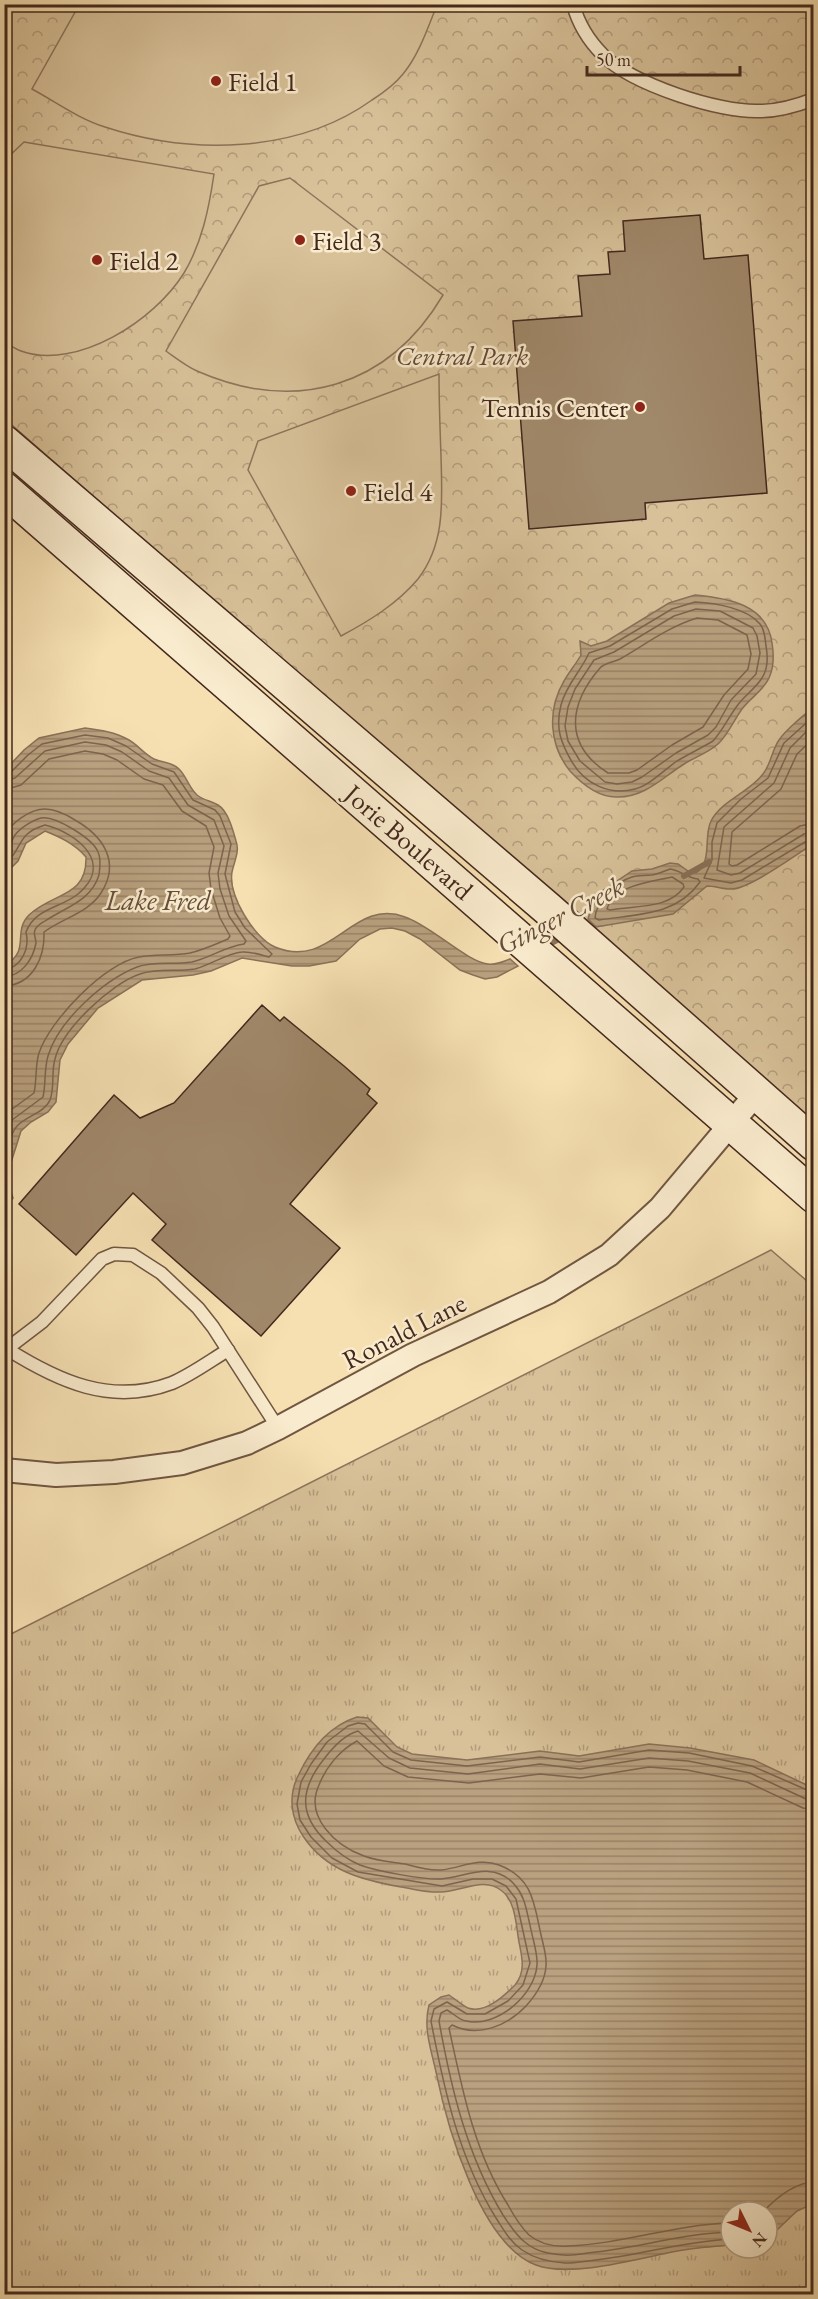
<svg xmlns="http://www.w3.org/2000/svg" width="818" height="2299" viewBox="0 0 818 2299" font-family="'EB Garamond',serif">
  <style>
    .grass { fill: url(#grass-tufts); stroke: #8e745b; stroke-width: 1.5; fill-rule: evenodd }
    .forest { fill: url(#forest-crowns); stroke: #8e745b; stroke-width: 1.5 }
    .pitch { fill: #d8c199; stroke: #8e745b; stroke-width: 1.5 }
    .water { fill: url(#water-rules); stroke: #8a7158; stroke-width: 1.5 }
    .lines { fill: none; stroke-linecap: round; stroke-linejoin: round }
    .shore { stroke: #7e644e; stroke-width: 1.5 }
    .stream { stroke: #8a7158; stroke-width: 6 }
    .building { fill: #a0886a; stroke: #43281d; stroke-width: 1.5 }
    .service-casing { stroke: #705642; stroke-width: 15 }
    .minor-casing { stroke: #705642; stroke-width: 26 }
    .secondary-casing { stroke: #43281d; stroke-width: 36 }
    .service { stroke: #f9ebcd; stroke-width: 12 }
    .minor { stroke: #f9ebcd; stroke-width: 22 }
    .secondary { stroke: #f9ebcd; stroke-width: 33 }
    .poi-dot { fill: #8f2418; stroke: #f9ebcd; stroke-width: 2 }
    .labels { text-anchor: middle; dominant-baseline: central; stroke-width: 5; stroke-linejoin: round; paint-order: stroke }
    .poi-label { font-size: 27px; fill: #43281d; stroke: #f9ebcd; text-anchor: start }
    .park-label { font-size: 27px; font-style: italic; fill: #614736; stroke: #f9ebcd }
    .street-label { font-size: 27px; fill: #43281d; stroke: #f9ebcd }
    .water-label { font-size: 28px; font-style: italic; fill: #664c3a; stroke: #f9ebcd }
  </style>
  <defs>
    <pattern id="grass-tufts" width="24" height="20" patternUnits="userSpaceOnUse" patternTransform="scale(1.5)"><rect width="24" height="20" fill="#d8c199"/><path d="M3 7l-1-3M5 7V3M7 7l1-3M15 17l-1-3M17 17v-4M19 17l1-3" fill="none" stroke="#b19d7c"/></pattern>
    <pattern id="forest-crowns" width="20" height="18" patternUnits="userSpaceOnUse" patternTransform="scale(1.5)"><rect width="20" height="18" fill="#d8c199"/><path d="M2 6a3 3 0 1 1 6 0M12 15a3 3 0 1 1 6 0" fill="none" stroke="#b19d7c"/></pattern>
    <pattern id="water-rules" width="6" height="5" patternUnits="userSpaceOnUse" patternTransform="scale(1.5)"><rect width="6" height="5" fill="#b9a17f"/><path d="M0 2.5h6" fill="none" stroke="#988367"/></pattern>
  </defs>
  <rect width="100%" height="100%" fill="#f6e0b2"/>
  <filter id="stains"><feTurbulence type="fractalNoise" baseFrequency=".00333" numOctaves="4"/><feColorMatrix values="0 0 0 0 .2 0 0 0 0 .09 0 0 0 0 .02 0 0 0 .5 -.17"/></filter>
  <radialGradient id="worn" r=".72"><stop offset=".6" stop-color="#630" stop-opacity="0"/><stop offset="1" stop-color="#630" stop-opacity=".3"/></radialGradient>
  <path class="grass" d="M771,1250L814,1287L813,2294H5V1637ZM731,2212H767V2248H731Z"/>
  <path class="forest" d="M5,5H813V1122L653,986L5,419Z"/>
  <g class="pitch">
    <path d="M79,5V4L437,5C428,27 419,55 403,74C395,84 383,93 372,100C297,154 190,155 105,127C79,119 56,102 32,89Z"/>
    <path d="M24,142L214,174C209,208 202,243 184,273C155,320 77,371 21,351C15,349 10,345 5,343V160Z"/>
    <path d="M290,178L443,295C388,388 295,414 197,371C186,366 176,358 166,351L259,186Z"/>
    <path d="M439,374C439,401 440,429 441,456C442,499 446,543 418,579C397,604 369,621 341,636L248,470L258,441Z"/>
  </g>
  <g class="water">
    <path d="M695,595C727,598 767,604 772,643C774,655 774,667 769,678C763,691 750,698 742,709C734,720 729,733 719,743C710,752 695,757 684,764C662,778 644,798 616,797C597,797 582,784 570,771C549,745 547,710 564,681C569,672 576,664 581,655L580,641L591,646L607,641L669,603Z"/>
    <path d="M813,709V844C797,854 747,891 730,889C722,889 715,886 707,886L673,914L596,927L588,919L593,902L602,891L632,871L652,869L670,863L678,864L688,871L696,873C713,861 703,838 711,821C722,800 750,792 763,774C771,764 772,750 779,740C785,731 804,714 813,709Z"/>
    <path d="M85,728C100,730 115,732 129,740C138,745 144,754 154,759C163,763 172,762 179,769C187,777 189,788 197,795C203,800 211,801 218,805C228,811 233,830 236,841C240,851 234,862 232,872C228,895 254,938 275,947C332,971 352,897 405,917C430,925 467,962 488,964C496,965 503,962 510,959L518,966L497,977L485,979L473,975L460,970L420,939L405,931L392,928L380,929L360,939L336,961L309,966H292L242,958L211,971L193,975L142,980L98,1008L68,1044L60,1060L56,1102L48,1112L31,1122L21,1131L8,1172V1182L13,1198L5,1208V965C31,951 12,932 29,915C53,892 87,898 86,857C75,844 60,837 45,831L26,843L18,861L5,874V770L24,750L39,738Z"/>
    <path d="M357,1717L368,1718L397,1747L412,1754L467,1760L540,1751L579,1756L649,1744L690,1748L754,1760L813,1788V2204L797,2211L777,2230L767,2235V2212H731V2245C711,2247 691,2248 672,2252C637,2259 570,2278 536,2265C480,2244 447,2126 436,2072C431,2049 423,2028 429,2005L441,1997L449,1995C455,1999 462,2005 468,2008C485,2014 504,1996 515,1985C526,1972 522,1957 519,1942C516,1926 516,1902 502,1891C484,1876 461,1892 441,1892C428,1893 414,1889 401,1887C362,1880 326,1871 303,1836C291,1818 288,1796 298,1776C310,1750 329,1726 357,1717Z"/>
  </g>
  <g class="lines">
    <g class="shore">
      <path d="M695,602C715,603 747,608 760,624C765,630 765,639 766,646C768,657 768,669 762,678C755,689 744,696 737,706C728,718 723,730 713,741C701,748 689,754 677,761C664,770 650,785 635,789C610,796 585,784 572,762C561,743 555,728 561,705C566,685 581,671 589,653L610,646L672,609Z"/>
      <path d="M696,609L720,611L753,628L757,636L760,653L756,674L731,700L716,727L708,735L676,753L642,777L632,782L617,784L605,782L580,761L568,741L565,726L568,707L575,689L594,660L614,652L674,616Z"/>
      <path d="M697,618L718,620L747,635L751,654L748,669L724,695L703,727L672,745L637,770L629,773H608C564,745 568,705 600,668C604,663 614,662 620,659C646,644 668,627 697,618Z"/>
      <path d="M814,716L784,743L768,778L741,799L717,823L712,842V860L704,878L731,883L742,880L805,842L814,839"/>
      <path d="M814,724L790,748L774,783L724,827L717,870L731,875L740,873L804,834L814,832"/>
      <path d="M814,738L797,754L781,789L732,832L729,864L732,866L737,865L800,826L814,823"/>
      <path d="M4,774L11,772L28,755L42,744L85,735L108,738L126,746L152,764L174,772L193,800L215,810L220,816L231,844L225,874L235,912L245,928L272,954L269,957C261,955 250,951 242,952C228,953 210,965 195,969C177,972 157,968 140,974C112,983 62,1029 55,1059C51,1072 55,1087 50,1100C45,1112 27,1116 18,1125C9,1134 8,1152 4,1163"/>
      <path d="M4,781L15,778L45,751L85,742L106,745L122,752L149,771L169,778L188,805L214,820L224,846L218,873L220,889L229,916L246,941L244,944C226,946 210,958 192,962C174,965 153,961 137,967C104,980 58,1021 48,1056C44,1069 46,1084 43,1097L12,1120L4,1136"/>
      <path d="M4,790L21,785L49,759L85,751L103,754L117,760L144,779L163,785L182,811L206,826L214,847L209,873L211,889L220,918L230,936L228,939C216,944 203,950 190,953C173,956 156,954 139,957C105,963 50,1020 39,1053C35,1065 37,1080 34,1093L4,1115"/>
      <path d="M4,836C11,823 30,809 45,809C56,809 67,815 75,820C103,836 121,862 101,893C88,913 63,918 44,932C45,957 33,985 4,986"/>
      <path d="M4,855C11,850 10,842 15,835C20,828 33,820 41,818C55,815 93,839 98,852C101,858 100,868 99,875C91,901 66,907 45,921C42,923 37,925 35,930C33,934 36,938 36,943C33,959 22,976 4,977"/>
      <path d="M4,865C24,849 15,834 45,825C77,833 115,863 78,894C61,908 35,908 26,932C30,948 22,967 4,970"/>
      <path d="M670,869C680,870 687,878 698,879L700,882C676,916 638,914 599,920L595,918C596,901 616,882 632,877C638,875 645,876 652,875C658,874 664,871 670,869Z"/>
      <path d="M672,877L683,884L684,887C668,910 635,905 610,910L607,909C614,885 651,882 672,877Z"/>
      <path d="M763,2212C776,2198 793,2183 814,2182"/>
      <path d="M731,2223C676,2224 623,2244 568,2246C554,2247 540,2244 529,2235C520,2226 514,2216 508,2205C474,2152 462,2088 449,2028L452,2025C478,2038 507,2026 526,2006C536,1995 545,1982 546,1966C547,1956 543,1944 541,1935C534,1903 533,1878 499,1865C479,1857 461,1868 441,1870C429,1871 416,1867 405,1864C392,1862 377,1861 364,1856C336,1846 304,1817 319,1785C326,1767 340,1750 357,1741L384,1766L408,1777L469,1783L540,1774L581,1778L649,1767L687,1770L747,1782L803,1808L814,1809"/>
      <path d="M731,2232C685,2233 641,2247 596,2252C585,2253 574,2256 564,2255C550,2254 537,2252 526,2243C516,2236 510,2225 503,2215C467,2156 451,2088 439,2021L441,2013L447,2010C453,2013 459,2020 466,2021C497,2028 535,1995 537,1965C538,1953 532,1937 530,1925C526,1909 525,1896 514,1884C492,1860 466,1877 441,1879C424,1880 376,1871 360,1865C348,1860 336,1851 327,1842C298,1815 300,1789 324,1759C333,1747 344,1735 358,1731L389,1758L410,1768L468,1774L540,1764L580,1769L649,1758L688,1761L750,1773L806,1799L814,1800"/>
      <path d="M731,2239C685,2241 641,2255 596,2260C586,2261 575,2263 565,2263C549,2262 535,2259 522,2250C510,2242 504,2230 496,2218C459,2159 444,2089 431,2021L434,2009L447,2002L467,2014H485L508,2001L523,1985L530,1963L516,1899L506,1886L492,1879H473L442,1886L358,1872L332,1858L311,1837L300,1820L297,1804L301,1782L311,1764L327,1742L348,1726L358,1723L365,1724L393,1752L411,1760L467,1766L540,1757L579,1762L649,1750L689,1753L752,1766L814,1793"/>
    </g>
    <g class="stream">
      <path d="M684,876L709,862"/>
      <path d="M545,946L565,936"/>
    </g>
  </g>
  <g class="building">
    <path d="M700,215L704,259L748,255L767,493L645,503L646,519L529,529L513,321L582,316L578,276L610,274L608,252L625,251L623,221Z"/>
    <path d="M262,1005L280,1021L284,1017L344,1066L370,1089L367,1094L377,1103L290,1204L340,1248L261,1336L152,1240L166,1224L133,1193L76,1255L19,1204L114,1095L140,1118L174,1103Z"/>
  </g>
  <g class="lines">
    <g class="service-casing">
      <g id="service">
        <path d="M573,4C578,23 589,41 603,55C631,84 720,113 760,111C779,111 796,106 814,99"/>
        <path d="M7,1349C58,1381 111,1406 172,1383C191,1375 210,1361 228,1350"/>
        <path d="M4,1351L42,1322L102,1259L114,1254L133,1255L161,1273L198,1308L213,1327L278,1428"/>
      </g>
    </g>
    <g class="minor-casing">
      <path id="minor" d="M4,1470L56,1475L114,1472L182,1463L247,1443L278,1428L413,1355L549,1292L609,1255L660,1208L756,1094"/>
    </g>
    <g class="secondary-casing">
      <g id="secondary">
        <path d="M4,442L548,909L814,1144"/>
        <path d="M4,489L814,1196"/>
      </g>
    </g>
    <use href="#service" class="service"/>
    <use href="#minor" class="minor"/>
    <use href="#secondary" class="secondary"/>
  </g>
  <g class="poi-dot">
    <circle cx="216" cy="81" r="6"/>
    <circle cx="300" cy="240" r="6"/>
    <circle cx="97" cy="260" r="6"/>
    <circle cx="640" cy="407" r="6"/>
    <circle cx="351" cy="491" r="6"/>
  </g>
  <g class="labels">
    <g class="poi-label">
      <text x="228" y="81">Field 1</text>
      <text x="312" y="240">Field 3</text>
      <text x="109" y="260">Field 2</text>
      <text x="628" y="407" text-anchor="end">Tennis Center</text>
      <text x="363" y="491">Field 4</text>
    </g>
    <g class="park-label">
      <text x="462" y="355">Central Park</text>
    </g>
    <g class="street-label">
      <text transform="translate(409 842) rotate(41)">Jorie Boulevard</text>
      <text transform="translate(404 1331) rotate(-27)">Ronald Lane</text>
    </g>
    <g class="water-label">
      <text x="158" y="900">Lake Fred</text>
      <text transform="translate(560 915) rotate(-27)">Ginger Creek</text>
    </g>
  </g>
  <rect width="818" height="2299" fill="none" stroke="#f6e0b2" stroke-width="24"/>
  <rect x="6" y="6" width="806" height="2287" fill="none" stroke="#43281d" stroke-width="3"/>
  <rect x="12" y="12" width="794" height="2275" fill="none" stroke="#43281d" stroke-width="1.5"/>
  <g transform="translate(749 2230) rotate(133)"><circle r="28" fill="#f9ebcd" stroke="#b09d87" stroke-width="1.5"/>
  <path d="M0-4.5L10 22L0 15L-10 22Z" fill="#8f2418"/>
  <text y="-9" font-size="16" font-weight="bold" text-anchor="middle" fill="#43281d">N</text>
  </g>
  <path d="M587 66v9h153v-9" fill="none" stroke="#43281d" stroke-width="3"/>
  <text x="596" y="66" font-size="18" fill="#43281d" stroke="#f9ebcd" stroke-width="4.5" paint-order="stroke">50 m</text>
  <rect width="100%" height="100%" filter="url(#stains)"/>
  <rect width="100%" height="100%" fill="url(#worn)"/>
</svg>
